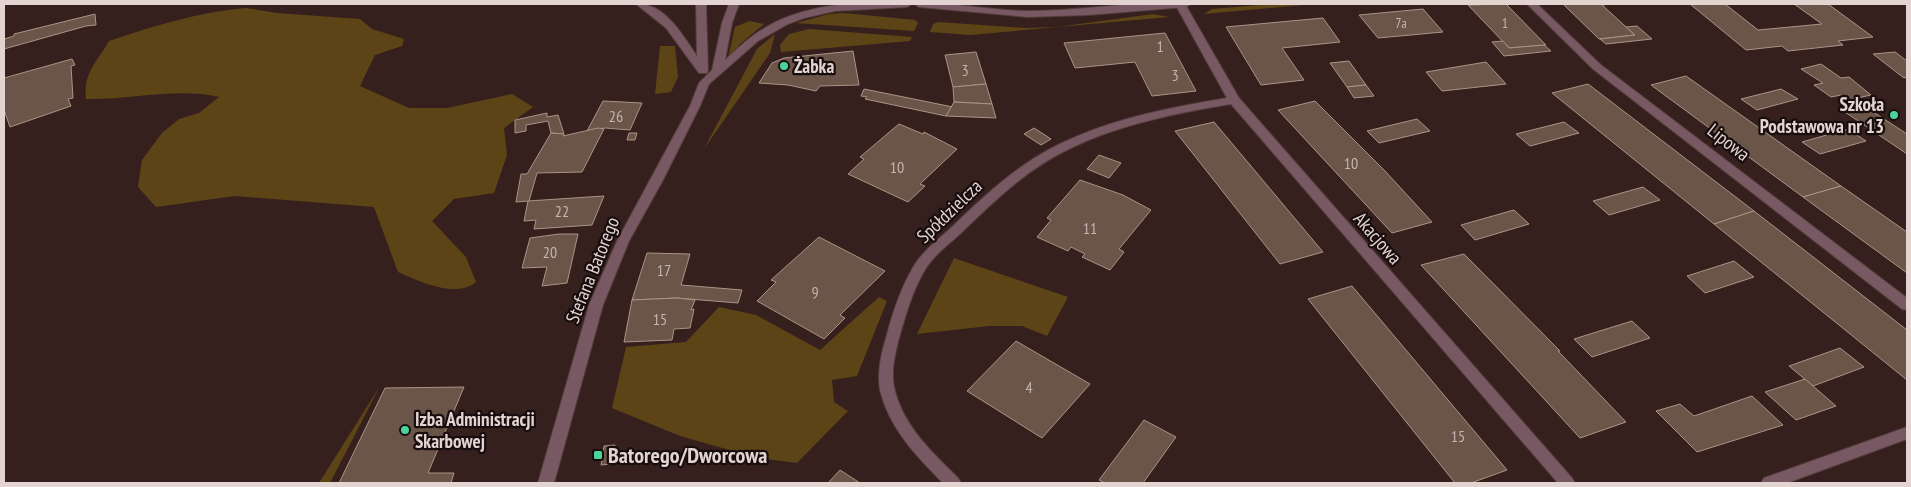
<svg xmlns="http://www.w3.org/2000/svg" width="1911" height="487" viewBox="0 0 1911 487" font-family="'PT Sans Narrow',sans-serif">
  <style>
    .green { fill: #5c4416 }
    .building { fill: #6a5548; stroke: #ab9486 }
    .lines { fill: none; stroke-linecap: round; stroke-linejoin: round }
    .minor-casing { stroke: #523d3b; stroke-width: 2 }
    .tertiary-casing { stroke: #523d3b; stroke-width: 2 }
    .minor { fill: #785862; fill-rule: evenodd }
    .tertiary { fill: #785862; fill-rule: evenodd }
    .poi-dot { fill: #4ad49c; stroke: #170d0c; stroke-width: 2 }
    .labels { text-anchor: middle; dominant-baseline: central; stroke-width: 4.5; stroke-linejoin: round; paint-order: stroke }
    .far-number-label { font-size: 14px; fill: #c5b4b0 }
    .number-label { font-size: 16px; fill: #c5b4b0 }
    .poi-label { font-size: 19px; font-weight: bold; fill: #e3d4d2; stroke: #170d0c; text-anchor: start }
    .street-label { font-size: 19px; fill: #e3d4d2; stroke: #170d0c }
    .near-poi-label { font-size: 22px; font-weight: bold; fill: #e3d4d2; stroke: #170d0c; text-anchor: start }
  </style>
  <rect width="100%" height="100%" fill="#36201e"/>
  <g class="green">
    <path d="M1272,4H1314L1204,14L1212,9Z"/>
    <path d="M246,8L277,13L360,19L372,29L404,39L402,46L375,55L360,86L409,108H447L512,94L533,107L504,128L507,155L494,193L454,199L432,221L466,257L476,282C455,299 419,281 398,272L374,207L235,196L156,207L138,187L142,160L162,133L179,119L199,113L219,97C176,87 130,100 86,99C83,73 97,62 109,41C154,26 198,12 246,8Z"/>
    <path d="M844,13L915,20L918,23L914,31L796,23L829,14Z"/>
    <path d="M1153,14L1169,17L970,35L930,32L933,24L938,22L1027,28L1057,27Z"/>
    <path d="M749,21L764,24L739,45L732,57L728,58L735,27Z"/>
    <path d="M809,29L912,37L910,41L781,52L780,45L789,34Z"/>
    <path d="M775,34L770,53L704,149L757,49Z"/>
    <path d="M660,46H675L678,77L671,92L655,94Z"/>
    <path d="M954,258L1068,297L1047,336L1022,326H989L917,334Z"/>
    <path d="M879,297L887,301L857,376L832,380L834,402L848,411L797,463L758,458L680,436L612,408L626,347L686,342L719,307L756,315L820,350Z"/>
    <path d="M380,386L330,483H319Z"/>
  </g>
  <g class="building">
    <path d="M1506,4L1546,45L1509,48L1468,5Z"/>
    <path d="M1563,4H1612L1602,5L1635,35L1599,39Z"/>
    <path d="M1690,4H1725L1758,30L1822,24L1794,4H1828L1873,37L1838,41L1843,45L1788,51L1782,46L1746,50Z"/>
    <path d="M1423,9L1443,32L1378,38L1359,15Z"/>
    <path d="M95,14L96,25L86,26L4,49V39L14,36V34Z"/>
    <path d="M1323,18L1340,42L1282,48L1304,80L1261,85L1226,27Z"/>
    <path d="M1637,26L1652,39L1606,44L1600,39L1635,35L1626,27Z"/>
    <path d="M1165,33L1196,91L1152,96L1135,62L1075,68L1064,43Z"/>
    <path d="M1503,41L1509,48L1544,45L1551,51L1504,56L1492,42Z"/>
    <path d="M853,51L859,85L820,86L816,91L788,85L759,83L772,63L784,58Z"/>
    <path d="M976,52L986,84L953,87L945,55Z"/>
    <path d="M1895,52L1907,61V77L1904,78L1873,54Z"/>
    <path d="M72,59L75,65L71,66L73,98L68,99L71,106L10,127L4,110V78Z"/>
    <path d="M1349,61L1366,85L1347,87L1330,63Z"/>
    <path d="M1486,62L1506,84L1442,91L1426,72Z"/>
    <path d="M1821,64L1841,78L1849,77L1871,95L1848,100L1841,95L1831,97L1814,85L1823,83L1801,69Z"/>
    <path d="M1686,76L1841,186L1803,197L1651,85Z"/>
    <path d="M986,84L992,104L954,102L953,87Z"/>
    <path d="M1588,84L1754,211L1714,224L1552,93Z"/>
    <path d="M1366,85L1374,96L1354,98L1347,87Z"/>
    <path d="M864,89L953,107L946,116L865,99L867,97L861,96Z"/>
    <path d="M1781,89L1798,99L1757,110L1741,99Z"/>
    <path d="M603,101L642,103L630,130L605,128L587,131Z"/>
    <path d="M1315,101L1385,171L1432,222L1392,233L1278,110Z"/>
    <path d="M954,102L992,104L996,118L946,116Z"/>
    <path d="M1861,104L1907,134V154L1839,108Z"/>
    <path d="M547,113V117L558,115L564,134L551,133L548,121L526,125V131L515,133V120Z"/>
    <path d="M1417,119L1430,131L1379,143L1367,131Z"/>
    <path d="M1214,122L1323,252L1280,264L1175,131Z"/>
    <path d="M1564,122L1579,133L1530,146L1516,134Z"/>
    <path d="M899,124L923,134L924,132L957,149L920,184L925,186L908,202L848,174L864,159L860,157Z"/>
    <path d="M598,128L604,129L582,172L537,173L529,201L516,202L521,174H527L551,133L564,134L563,136Z"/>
    <path d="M1034,128L1051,139L1041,145L1024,134Z"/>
    <path d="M1848,129L1866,141L1820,154L1802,142Z"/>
    <path d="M629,133H637L635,140H627Z"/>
    <path d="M1099,155L1121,163L1109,178L1087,169Z"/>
    <path d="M1080,180L1123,195L1151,210L1119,249L1124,252L1110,270L1082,257L1085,254L1071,247L1068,251L1037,237L1051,220L1047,218Z"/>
    <path d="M1841,186L1907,232V273L1803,197Z"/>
    <path d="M1643,187L1660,200L1609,215L1593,201Z"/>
    <path d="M604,196L592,225L534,229L536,220L524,221L528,201Z"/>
    <path d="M1514,210L1529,224L1475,240L1461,225Z"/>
    <path d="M1754,211L1907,330V380L1714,224Z"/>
    <path d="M559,234H578L567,283L542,286L547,267L522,268L530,238Z"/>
    <path d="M819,237L885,271L840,315L845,318L824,339L757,301L776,282L771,280Z"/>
    <path d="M647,253L690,254L681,285L742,290L738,303L677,298L632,300Z"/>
    <path d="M1464,254L1560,351H1558L1626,422L1580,438L1421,265Z"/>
    <path d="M1734,261L1754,277L1705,293L1687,276Z"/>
    <path d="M1352,286L1507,470L1471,483H1455L1308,299Z"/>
    <path d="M677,298L695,300L691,310L694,309L690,328L674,329L672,340L624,342L632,300Z"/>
    <path d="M1632,321L1650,338L1592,357L1574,339Z"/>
    <path d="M1016,341L1090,384L1042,438L967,391Z"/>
    <path d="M1840,348L1864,367L1813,386L1789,366Z"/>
    <path d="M1805,379L1836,406L1796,420L1765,392Z"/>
    <path d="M464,387L428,473H454L451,483H339L385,388Z"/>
    <path d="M1752,396L1783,425L1697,452L1656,411L1680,404L1694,416Z"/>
    <path d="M1144,420L1176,437L1143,483H1105L1099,480Z"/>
    <path d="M615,445L611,464L601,465L604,446Z"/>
    <path d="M840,470L860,483H828Z"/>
  </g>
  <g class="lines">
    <g class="minor-casing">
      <g id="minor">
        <path d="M1175,4H1185L1239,98L1572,478L1575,483H1558L1231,104C1177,113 1121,124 1071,148C1028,168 995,200 961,233C949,244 935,254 926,268C913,289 906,314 899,338C895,354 890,374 895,391C904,427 933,453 958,478L961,483H943C917,457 889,428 880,390C877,374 881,354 886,338C893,311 902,284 917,261C927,248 940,238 952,227C982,198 1013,169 1050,149C1104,120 1167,108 1227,98Z"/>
        <path d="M1527,4H1537L1601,65L1907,298V310L1902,309L1593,69Z"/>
        <path d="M1907,427V439L1787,483H1761L1764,478Z"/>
      </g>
    </g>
    <g class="tertiary-casing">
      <g id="tertiary">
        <path d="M636,4C665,2 683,36 697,56L696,4H706L708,70L707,73H699L666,28Z"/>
        <path d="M729,4H739L732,23L725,60C737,49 749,37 763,29C807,2 863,1 912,4L907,7L835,11L804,18L788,24L758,41L709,84L700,106L663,180L629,241L603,305L554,483H538L589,305L617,241L690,106L699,83L712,70L722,23Z"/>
        <path d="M914,4C953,1 991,11 1029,11C1083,11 1137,0 1191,4L1186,7L1088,15L1028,17L919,7Z"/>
      </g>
    </g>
    <use href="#minor" class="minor"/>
    <use href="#tertiary" class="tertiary"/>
  </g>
  <g class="poi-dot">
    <circle cx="784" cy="66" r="5"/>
    <circle cx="1894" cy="115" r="5"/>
    <circle cx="405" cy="430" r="5"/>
    <rect x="593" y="450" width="10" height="10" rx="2.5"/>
  </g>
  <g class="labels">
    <g class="far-number-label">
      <text x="1401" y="23">7a</text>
      <text x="1505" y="23">1</text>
    </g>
    <g class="number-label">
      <text x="1160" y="46">1</text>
      <text x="965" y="70">3</text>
      <text x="1175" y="75">3</text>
      <text x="616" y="116">26</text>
      <text x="1351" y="163">10</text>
      <text x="897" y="167">10</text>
      <text x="562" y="211">22</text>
      <text x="1090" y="228">11</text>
      <text x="550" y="252">20</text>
      <text x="664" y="270">17</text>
      <text x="815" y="292">9</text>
      <text x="660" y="319">15</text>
      <text x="1029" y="387">4</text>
      <text x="1458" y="436">15</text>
    </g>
    <g class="poi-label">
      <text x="794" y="66">Żabka</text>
      <text x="1884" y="104" text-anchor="end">Szkoła<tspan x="1884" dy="22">Podstawowa nr 13</tspan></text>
      <text x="415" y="419">Izba Administracji<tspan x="415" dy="22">Skarbowej</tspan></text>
    </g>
    <g class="street-label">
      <text transform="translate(1729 142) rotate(38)">Lipowa</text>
      <text transform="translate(949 211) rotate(-44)">Spółdzielcza</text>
      <text transform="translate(1378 238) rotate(49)">Akacjowa</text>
      <text transform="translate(592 270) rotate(-68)">Stefana Batorego</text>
    </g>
    <g class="near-poi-label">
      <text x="608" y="455">Batorego/Dworcowa</text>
    </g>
  </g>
  <rect width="1911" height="487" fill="none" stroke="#e3d4d2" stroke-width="10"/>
</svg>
